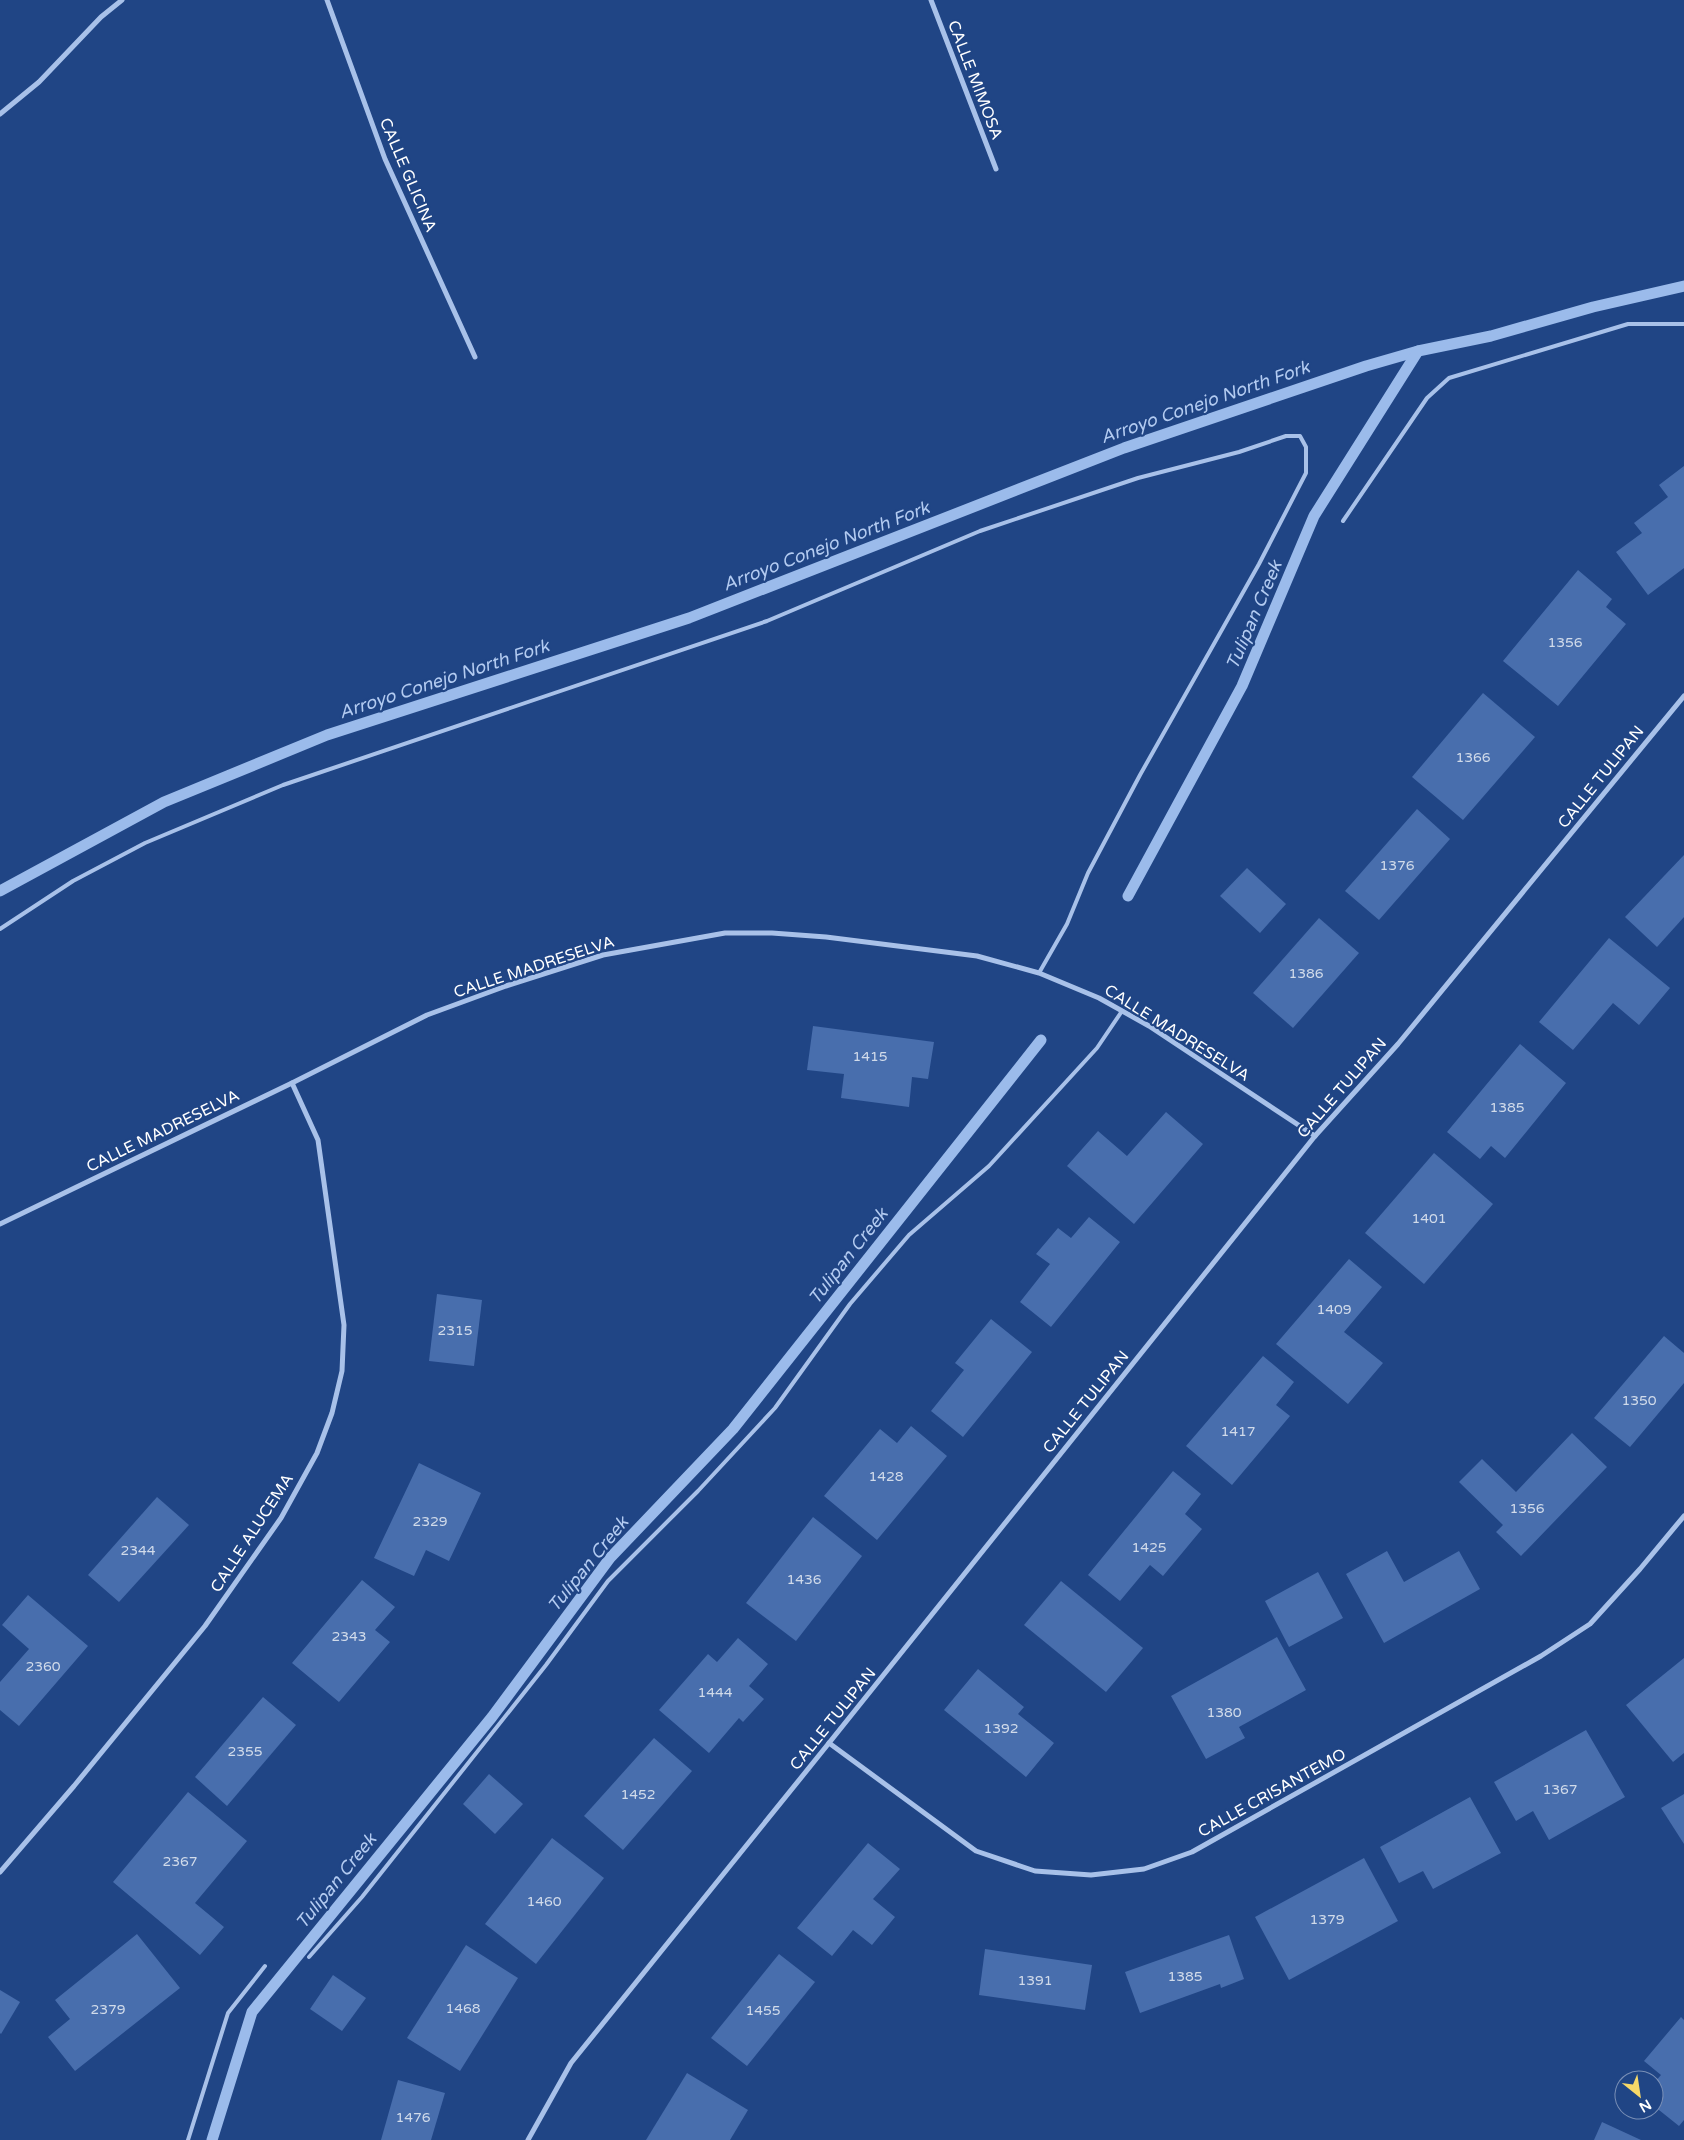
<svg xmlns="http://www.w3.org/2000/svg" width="1684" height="2140" viewBox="0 0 1684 2140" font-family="'Varela Round',sans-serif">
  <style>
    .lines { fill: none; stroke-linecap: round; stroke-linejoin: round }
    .stream { stroke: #9bbbeb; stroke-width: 11 }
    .building { fill: #486ead }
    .service { stroke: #a8c1e9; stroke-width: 4 }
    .minor { stroke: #a8c1e9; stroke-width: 5 }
    .labels { text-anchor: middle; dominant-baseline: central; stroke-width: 4.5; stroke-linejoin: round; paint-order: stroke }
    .number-label { font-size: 14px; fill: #d1dbea }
    .street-label { font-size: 16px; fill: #fff; stroke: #204585 }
    .water-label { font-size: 18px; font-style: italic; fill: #b3cbf1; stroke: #204585 }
  </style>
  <rect width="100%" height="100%" fill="#204585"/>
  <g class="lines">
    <g class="stream">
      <path d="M0,891L164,802L327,735L689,618L1124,448L1366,366L1418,351L1491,336L1593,307L1684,286"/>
      <path d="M1128,896L1242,686L1314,516L1418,351"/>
      <path d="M212,2140L252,2012L492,1717L610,1558L733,1429L1041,1040"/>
    </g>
  </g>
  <g class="building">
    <path d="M1684,466V568L1648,595L1616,552L1642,533L1634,523L1668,497L1659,485Z"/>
    <path d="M1578,570L1612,599L1606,607L1626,624L1558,706L1503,661Z"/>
    <path d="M1483,693L1535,737L1463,820L1412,777Z"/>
    <path d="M1417,809L1450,839L1379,920L1345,891Z"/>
    <path d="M1684,855V917L1657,947L1625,917Z"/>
    <path d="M1247,868L1286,904L1260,933L1220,896Z"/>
    <path d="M1319,918L1359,953L1293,1028L1253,993Z"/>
    <path d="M1609,938L1670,988L1639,1025L1613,1003L1573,1050L1539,1022Z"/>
    <path d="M813,1026L934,1042L928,1079L912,1077L909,1107L841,1098L844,1074L807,1070Z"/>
    <path d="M1520,1044L1566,1083L1505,1158L1491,1146L1480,1159L1447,1132Z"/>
    <path d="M1166,1112L1203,1144L1134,1224L1067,1166L1098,1131L1127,1156Z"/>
    <path d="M1434,1153L1493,1204L1424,1284L1365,1233Z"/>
    <path d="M1089,1217L1120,1242L1051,1327L1020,1302L1050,1264L1036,1254L1058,1228L1071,1238Z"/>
    <path d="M1349,1259L1382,1287L1344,1332L1383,1363L1348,1404L1276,1344Z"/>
    <path d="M437,1294L482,1300L474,1366L429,1361Z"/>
    <path d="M991,1319L1032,1352L963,1437L931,1411L964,1370L955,1363Z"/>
    <path d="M1664,1336L1684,1353V1383L1630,1447L1594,1418Z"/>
    <path d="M1263,1356L1294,1382L1276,1405L1290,1416L1232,1485L1186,1446Z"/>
    <path d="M911,1426L947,1456L877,1540L824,1496L880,1429L897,1443Z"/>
    <path d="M1572,1433L1607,1467L1521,1556L1496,1532L1503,1525L1459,1482L1482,1459L1516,1492Z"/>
    <path d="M419,1463L481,1493L449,1561L426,1550L414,1576L374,1558Z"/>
    <path d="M1173,1471L1201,1494L1185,1514L1202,1529L1163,1576L1150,1565L1120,1601L1088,1575Z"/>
    <path d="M157,1497L189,1525L119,1602L88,1575Z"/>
    <path d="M813,1517L862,1556L796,1641L746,1603Z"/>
    <path d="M1387,1551L1404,1582L1459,1551L1480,1589L1384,1643L1346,1574Z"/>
    <path d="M1318,1572L1343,1618L1289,1647L1265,1601Z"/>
    <path d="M362,1580L395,1607L375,1630L390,1642L339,1702L292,1663Z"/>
    <path d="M1061,1581L1143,1648L1106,1692L1024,1625Z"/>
    <path d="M28,1595L88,1646L19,1726L0,1710V1682L29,1649L2,1625Z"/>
    <path d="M1277,1637L1306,1690L1239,1727L1245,1738L1206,1759L1171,1696Z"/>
    <path d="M738,1638L768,1664L749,1686L764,1699L743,1722L739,1718L709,1753L659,1710L708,1654L717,1662Z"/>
    <path d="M1684,1658V1753L1673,1762L1626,1705Z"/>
    <path d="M978,1669L1024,1707L1018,1714L1054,1743L1026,1777L944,1710Z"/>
    <path d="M263,1697L296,1725L227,1806L195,1777Z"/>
    <path d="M1586,1730L1625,1797L1549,1840L1533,1811L1516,1821L1494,1782Z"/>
    <path d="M654,1738L692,1771L623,1850L584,1816Z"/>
    <path d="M489,1774L523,1804L495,1834L463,1804Z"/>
    <path d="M188,1792L247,1841L195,1903L224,1927L200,1955L113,1882Z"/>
    <path d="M1684,1794V1844L1661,1808Z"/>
    <path d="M1470,1797L1501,1853L1433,1889L1423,1871L1399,1883L1380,1847Z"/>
    <path d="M552,1838L604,1878L536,1964L485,1924Z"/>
    <path d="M868,1843L900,1869L873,1899L895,1917L872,1945L853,1930L832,1956L797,1928Z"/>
    <path d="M1364,1858L1398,1921L1289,1980L1255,1917Z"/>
    <path d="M137,1934L180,1988L75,2071L48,2037L70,2019L55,2000Z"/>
    <path d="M1229,1935L1244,1979L1221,1988L1220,1984L1140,2013L1125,1972Z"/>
    <path d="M466,1945L518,1978L460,2071L407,2038Z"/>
    <path d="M985,1949L1092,1965L1085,2010L979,1995Z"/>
    <path d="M779,1954L815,1982L747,2066L711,2038Z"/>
    <path d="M333,1975L366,1998L342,2031L310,2009Z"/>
    <path d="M0,1990L20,2002L1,2034L0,2033Z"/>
    <path d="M1681,2017L1684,2020V2120L1679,2126L1654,2106V2083L1661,2075L1644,2061Z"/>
    <path d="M687,2073L748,2110L730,2140H646Z"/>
    <path d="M398,2080L445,2093L431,2140H381Z"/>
    <path d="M1602,2122L1641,2140H1594Z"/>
  </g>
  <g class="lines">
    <g class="service">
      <path d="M1343,521L1427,398L1449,378L1628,324H1684"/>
      <path d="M0,929L73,881L145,843L283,785L767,621L980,531L1138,478L1239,452L1286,436H1300L1306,447V473L1259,564L1140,775L1088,873L1067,924L1039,973"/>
      <path d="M309,1957L362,1897L546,1665L608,1581L698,1491L775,1408L850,1304L909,1235L989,1166L1097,1048L1122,1011"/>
      <path d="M188,2140L228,2013L265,1966"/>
    </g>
    <g class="minor">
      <path d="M327,0L385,159L475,357"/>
      <path d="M931,0L996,169"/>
      <path d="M0,114L39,82L101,17L122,0"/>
      <path d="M0,1224L292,1083L427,1015L506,986L603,955L725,933H772L826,937L977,956L1039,973L1099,998L1149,1026L1315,1136"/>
      <path d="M829,1743L976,1851L1035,1871L1091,1875L1144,1869L1192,1852L1541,1656L1590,1624L1640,1569L1684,1516"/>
      <path d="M0,1872L74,1786L205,1626L281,1518L317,1453L332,1413L342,1371L344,1325L318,1140L292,1083"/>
      <path d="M528,2140L571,2063L829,1743L1315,1136L1398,1044L1684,696"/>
    </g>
  </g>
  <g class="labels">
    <g class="number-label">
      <text x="1565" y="642">1356</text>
      <text x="1473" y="757">1366</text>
      <text x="1397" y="865">1376</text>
      <text x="1306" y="973">1386</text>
      <text x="870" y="1056">1415</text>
      <text x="1507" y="1107">1385</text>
      <text x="1429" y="1218">1401</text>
      <text x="1334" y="1309">1409</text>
      <text x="455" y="1330">2315</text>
      <text x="1639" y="1400">1350</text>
      <text x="1238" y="1431">1417</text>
      <text x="886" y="1476">1428</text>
      <text x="1527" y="1508">1356</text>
      <text x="430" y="1521">2329</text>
      <text x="1149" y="1547">1425</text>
      <text x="138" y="1550">2344</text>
      <text x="804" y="1579">1436</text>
      <text x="349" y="1636">2343</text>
      <text x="43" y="1666">2360</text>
      <text x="715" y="1692">1444</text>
      <text x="1224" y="1712">1380</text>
      <text x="1001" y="1728">1392</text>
      <text x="245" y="1751">2355</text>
      <text x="1560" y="1789">1367</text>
      <text x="638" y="1794">1452</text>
      <text x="180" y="1861">2367</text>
      <text x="544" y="1901">1460</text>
      <text x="1327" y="1919">1379</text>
      <text x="1185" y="1976">1385</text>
      <text x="1035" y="1980">1391</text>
      <text x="463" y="2008">1468</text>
      <text x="108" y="2009">2379</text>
      <text x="763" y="2010">1455</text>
      <text x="413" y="2117">1476</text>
    </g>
    <g class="street-label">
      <text transform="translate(975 80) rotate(69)">CALLE MIMOSA</text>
      <text transform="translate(408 175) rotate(67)">CALLE GLICINA</text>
      <text transform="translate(1601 777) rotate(-51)">CALLE TULIPAN</text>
      <text transform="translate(534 967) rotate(-18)">CALLE MADRESELVA</text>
      <text transform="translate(1177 1033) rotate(32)">CALLE MADRESELVA</text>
      <text transform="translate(1342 1088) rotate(-49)">CALLE TULIPAN</text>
      <text transform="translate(163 1131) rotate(-26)">CALLE MADRESELVA</text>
      <text transform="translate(1086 1402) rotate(-51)">CALLE TULIPAN</text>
      <text transform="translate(252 1533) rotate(-57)">CALLE ALUCEMA</text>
      <text transform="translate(833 1719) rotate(-51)">CALLE TULIPAN</text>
      <text transform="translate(1272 1793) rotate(-29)">CALLE CRISANTEMO</text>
    </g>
    <g class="water-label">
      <text transform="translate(1205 402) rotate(-19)">Arroyo Conejo North Fork</text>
      <text transform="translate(826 546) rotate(-21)">Arroyo Conejo North Fork</text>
      <text transform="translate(1254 615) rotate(-67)">Tulipan Creek</text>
      <text transform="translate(444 679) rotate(-18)">Arroyo Conejo North Fork</text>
      <text transform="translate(848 1256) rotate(-52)">Tulipan Creek</text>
      <text transform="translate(588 1564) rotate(-51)">Tulipan Creek</text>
      <text transform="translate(336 1881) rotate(-51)">Tulipan Creek</text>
    </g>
  </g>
  <g transform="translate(1639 2095) rotate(150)"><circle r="24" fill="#204585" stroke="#798fb6"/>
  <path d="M0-4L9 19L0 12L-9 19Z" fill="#f7d868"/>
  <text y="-8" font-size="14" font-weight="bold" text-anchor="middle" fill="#ffffff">N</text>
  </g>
</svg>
